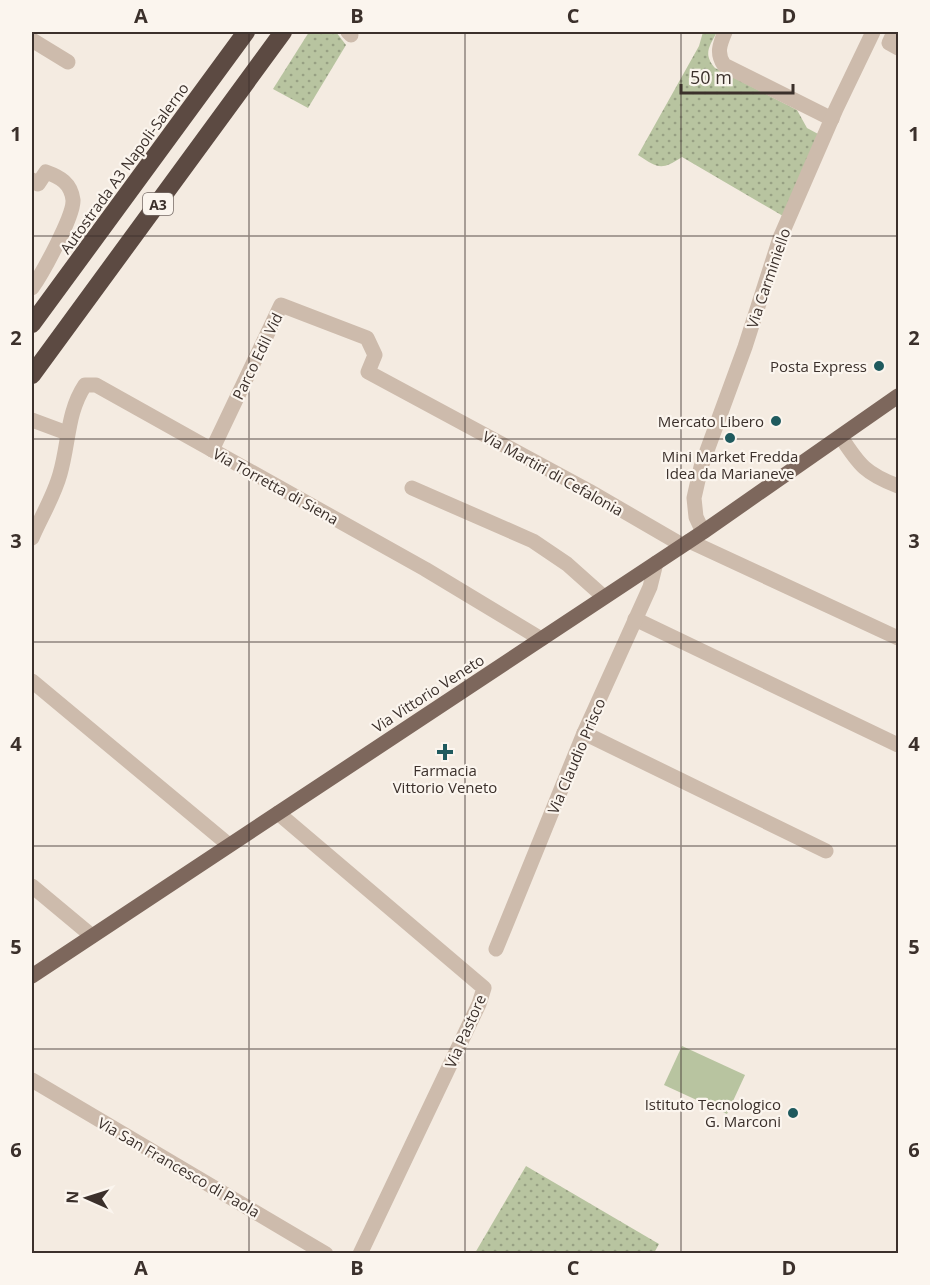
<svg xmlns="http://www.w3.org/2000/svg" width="930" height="1285" viewBox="0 0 930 1285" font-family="'Open Sans',sans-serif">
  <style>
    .grass { fill: url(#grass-dots) }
    .pitch { fill: #b8c4a0 }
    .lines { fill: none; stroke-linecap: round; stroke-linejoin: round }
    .minor { stroke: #cdbbac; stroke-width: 15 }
    .primary { stroke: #7d675c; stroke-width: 15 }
    .motorway { stroke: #5c4a42; stroke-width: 18 }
    .grid { fill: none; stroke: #3b302b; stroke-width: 1.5; stroke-opacity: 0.55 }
    .poi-dot { fill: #1f5a5e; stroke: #fbf5ee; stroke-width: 2 }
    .labels { text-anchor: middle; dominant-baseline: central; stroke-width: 4.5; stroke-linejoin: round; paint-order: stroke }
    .shield { fill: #fbf5ee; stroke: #756b66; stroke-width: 1.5 }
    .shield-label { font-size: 14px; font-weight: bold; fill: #3b302b }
    .street-label { font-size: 15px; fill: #3b302b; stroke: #fbf5ee }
    .poi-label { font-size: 15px; fill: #3b302b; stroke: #fbf5ee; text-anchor: end }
    .neatline { fill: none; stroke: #3b302b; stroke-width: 2 }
    .grid-label { font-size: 20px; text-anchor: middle; font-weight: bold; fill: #3b302b }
  </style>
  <defs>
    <pattern id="grass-dots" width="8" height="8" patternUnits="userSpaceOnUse" patternTransform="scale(1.5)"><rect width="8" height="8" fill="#b8c4a0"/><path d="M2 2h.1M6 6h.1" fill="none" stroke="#97a083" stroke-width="1.8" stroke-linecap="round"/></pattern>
  </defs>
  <rect width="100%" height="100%" fill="#f4ebe1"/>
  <g class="grass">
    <path d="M309,32H336L346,45L308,108L273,89Z"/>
    <path d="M703,32H717C709,47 703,54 715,68L797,110L807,128L820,135L783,216L682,157C661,171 658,168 638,155L699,46Z"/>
    <path d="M526,1166L659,1244L654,1253H475Z"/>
  </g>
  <path class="pitch" d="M682,1046L745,1075L727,1114L664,1085Z"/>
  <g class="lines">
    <g class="minor">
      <path d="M348,32L351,35"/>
      <path d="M725,32C720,44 716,53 724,65L832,119"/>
      <path d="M894,32L889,43L898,48"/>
      <path d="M32,40L68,62"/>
      <path d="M32,180L38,184L46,172C60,177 71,183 73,200C74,216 42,274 32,288"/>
      <path d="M32,420L67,433"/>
      <path d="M841,437C859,465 866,474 898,486"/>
      <path d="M212,450L281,305L367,338L375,355L368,372L589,491L682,545"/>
      <path d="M412,488L533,541L567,564L604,597"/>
      <path d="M703,532L696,517L694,498L701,467L745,347L780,238L836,109L873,32"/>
      <path d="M32,538C41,517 54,496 60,474C69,443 67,412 85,385H96L425,569L541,639"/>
      <path d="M689,541L898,638"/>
      <path d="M635,619L898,745"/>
      <path d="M32,681L229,845"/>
      <path d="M584,733L826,851"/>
      <path d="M278,813L484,988L479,1004L360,1254"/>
      <path d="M32,886L92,936"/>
      <path d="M496,949L584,733L650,587L656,563"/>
      <path d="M32,1080L326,1254"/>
    </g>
    <path class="primary" d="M32,976L703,532L898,396"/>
    <g class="motorway">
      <path d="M32,324L246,32"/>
      <path d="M32,375L283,32"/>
    </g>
  </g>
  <path class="grid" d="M249,32V1254M465,32V1254M681,32V1254M32,236H898M32,439H898M32,642H898M32,846H898M32,1049H898"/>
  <g class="poi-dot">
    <circle cx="879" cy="366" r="6"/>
    <circle cx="776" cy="421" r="6"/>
    <circle cx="730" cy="438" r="6"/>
    <path d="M442 743h6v6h6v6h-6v6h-6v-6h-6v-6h6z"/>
    <circle cx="793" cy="1113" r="6"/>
  </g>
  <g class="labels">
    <rect class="shield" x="143" y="193" width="30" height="22" rx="4.5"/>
    <g class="shield-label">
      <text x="158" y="204">A3</text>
    </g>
    <g class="street-label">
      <text transform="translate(124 168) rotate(-54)">Autostrada A3 Napoli-Salerno</text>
      <text transform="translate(768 278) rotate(-71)">Via Carminiello</text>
      <text transform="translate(257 356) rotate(-64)">Parco Edil Vid</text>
      <text transform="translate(553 473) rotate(29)">Via Martiri di Cefalonia</text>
      <text transform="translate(276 486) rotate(29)">Via Torretta di Siena</text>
      <text transform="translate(428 693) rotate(-33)">Via Vittorio Veneto</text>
      <text transform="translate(576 756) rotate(-67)">Via Claudio Prisco</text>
      <text transform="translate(465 1031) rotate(-66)">Via Pastore</text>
      <text transform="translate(179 1167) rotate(30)">Via San Francesco di Paola</text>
    </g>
    <g class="poi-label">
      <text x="867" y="366">Posta Express</text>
      <text x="764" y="421">Mercato Libero</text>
      <text x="730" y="456" text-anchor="middle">Mini Market Fredda<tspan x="730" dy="17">Idea da Marianeve</tspan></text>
      <text x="445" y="770" text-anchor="middle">Farmacia<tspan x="445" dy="17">Vittorio Veneto</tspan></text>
      <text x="781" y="1104">Istituto Tecnologico<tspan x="781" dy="17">G. Marconi</tspan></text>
    </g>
  </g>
  <rect width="930" height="1285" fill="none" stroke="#fbf5ee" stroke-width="66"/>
  <g transform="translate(87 1198) rotate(273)" stroke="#fbf5ee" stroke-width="4.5" paint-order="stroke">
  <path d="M0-4.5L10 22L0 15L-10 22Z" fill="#3b302b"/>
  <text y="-9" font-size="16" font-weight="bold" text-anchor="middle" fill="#3b302b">N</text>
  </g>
  <path d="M681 84v9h112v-9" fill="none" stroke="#3b302b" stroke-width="3"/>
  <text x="690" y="84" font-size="18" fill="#3b302b" stroke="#fbf5ee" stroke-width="4.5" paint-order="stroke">50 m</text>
  <rect x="33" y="33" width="864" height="1219" class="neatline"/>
  <g class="grid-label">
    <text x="141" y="23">A</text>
    <text x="357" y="23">B</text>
    <text x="573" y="23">C</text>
    <text x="789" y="23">D</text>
    <text x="16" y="141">1</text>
    <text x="914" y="141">1</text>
    <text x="16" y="345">2</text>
    <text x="914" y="345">2</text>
    <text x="16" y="548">3</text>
    <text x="914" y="548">3</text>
    <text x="16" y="751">4</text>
    <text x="914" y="751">4</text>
    <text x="16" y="954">5</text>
    <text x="914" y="954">5</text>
    <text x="16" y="1157">6</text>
    <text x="914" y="1157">6</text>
    <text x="141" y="1275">A</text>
    <text x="357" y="1275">B</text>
    <text x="573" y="1275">C</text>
    <text x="789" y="1275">D</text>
  </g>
</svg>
